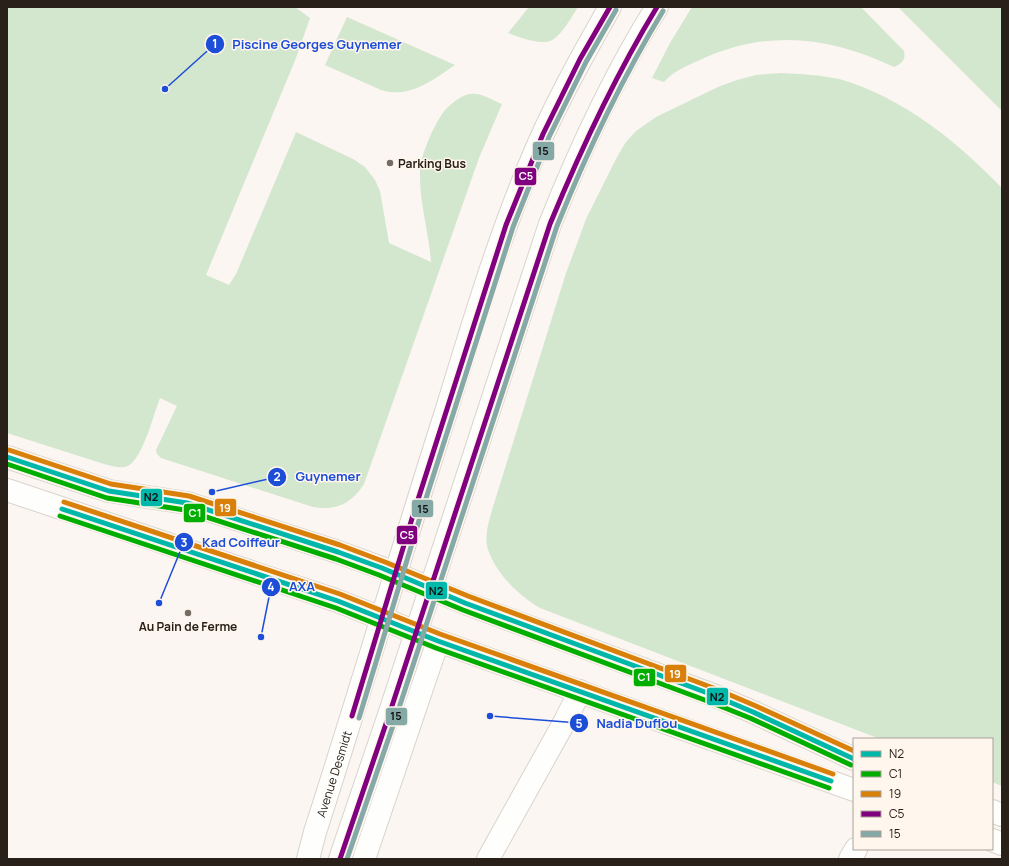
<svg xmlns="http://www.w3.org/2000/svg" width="1009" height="866" viewBox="0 0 1009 866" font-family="Manrope,sans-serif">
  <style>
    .green { fill: #d3e6ce }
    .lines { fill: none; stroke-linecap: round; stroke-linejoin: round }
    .street-casing { stroke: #dad3cd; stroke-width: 24 }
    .secondary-casing { stroke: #dad3cd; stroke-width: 24 }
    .street { stroke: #fefefd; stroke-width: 22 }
    .secondary { stroke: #fefefd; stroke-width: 22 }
    .bus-1-casing { stroke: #fff6ed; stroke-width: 8 }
    .bus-2-casing { stroke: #fff6ed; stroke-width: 8 }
    .bus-3-casing { stroke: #fff6ed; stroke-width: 8 }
    .bus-4-casing { stroke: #fff6ed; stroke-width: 8 }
    .bus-5-casing { stroke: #fff6ed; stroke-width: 8 }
    .bus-1 { stroke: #00b8aa; stroke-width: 5 }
    .bus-2 { stroke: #00ae00; stroke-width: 5 }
    .bus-3 { stroke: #d9800a; stroke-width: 5 }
    .bus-4 { stroke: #81007f; stroke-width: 5 }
    .bus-5 { stroke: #84a9a7; stroke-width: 5 }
    .poi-dot { fill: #726c65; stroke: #fff6ed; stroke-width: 1.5 }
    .labels { text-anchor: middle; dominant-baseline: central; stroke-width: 3; stroke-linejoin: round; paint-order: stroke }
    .poi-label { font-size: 12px; font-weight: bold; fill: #292119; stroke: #fff6ed; text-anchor: start }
    .street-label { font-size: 12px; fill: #292119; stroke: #fff6ed }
    .leader { fill: none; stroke: #1d4ed8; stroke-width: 1.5 }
    .callout-dot { fill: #1d4ed8; stroke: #fff6ed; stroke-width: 1.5 }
    .mark-label { font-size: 12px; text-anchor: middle; font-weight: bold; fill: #fff }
    .callout-label { font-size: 13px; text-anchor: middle; font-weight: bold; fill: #1d4ed8; stroke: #fff6ed; stroke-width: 3; stroke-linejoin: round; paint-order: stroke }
    .line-badge { stroke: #fff6ed; stroke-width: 1.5 }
    .badge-label { font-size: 11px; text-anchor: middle; font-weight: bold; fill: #fff }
    .pale-badge-label { font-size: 11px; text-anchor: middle; font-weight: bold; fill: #111 }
  </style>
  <rect width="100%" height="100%" fill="#fbf6f1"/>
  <g class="green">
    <path d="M7,7H295L310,18L296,58L206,275L229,285L236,274L296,132L353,159L365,167L375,180L380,191L389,243L431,262C429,232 419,202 420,171C420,156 436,119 447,108C454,101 466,92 476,94C485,95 494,101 502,104L479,158L364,484C351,504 336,511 313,507L161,458L157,454L156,450L177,406L160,398C154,413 143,458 128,466C121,469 112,466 104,464L7,433Z"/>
    <path d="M529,7H578C572,16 561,37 550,41C539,45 518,37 508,33Z"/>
    <path d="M692,7H861L904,51C906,60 902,63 894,67C829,36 766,29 700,60C688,65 672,72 664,82L652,78L670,43Z"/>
    <path d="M898,7H1002V111Z"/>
    <path d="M347,17L455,65C433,80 409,99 381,90L325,65Z"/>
    <path d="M781,73C800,74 820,75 839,79C883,91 928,120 962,150C976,162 989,175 1002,188V786L992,782V739H880L540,608C518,595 494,572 487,546C485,534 489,521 492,510L566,273L578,241L586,219L617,157L626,142L636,131L656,117L718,87L737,80L756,75Z"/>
  </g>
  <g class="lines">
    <g class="street-casing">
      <g id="street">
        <path d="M488,859L565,721L580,691"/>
        <path d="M850,859L856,849"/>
      </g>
    </g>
    <g class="secondary-casing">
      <g id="secondary">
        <path d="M7,457L109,491L187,503L338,552L382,568L465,603L713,695L753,712L854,759"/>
        <path d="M7,490L338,601L438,641L854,790"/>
        <path d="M992,811L1002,815"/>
        <path d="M992,840L1002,844"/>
        <path id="s1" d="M308,859L315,832C360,693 401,553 445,415C471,331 496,245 530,164C552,110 581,58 610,7"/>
        <path d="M340,859L390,712L550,224C580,149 614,75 657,7"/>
        <path d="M364,859L438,641"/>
      </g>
    </g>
    <use href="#street" class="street"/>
    <use href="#secondary" class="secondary"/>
    <g class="bus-1-casing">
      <g id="bus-1">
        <path d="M7,457L109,491L187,503L338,552L382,568L465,603L713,695L753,712L854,759"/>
        <path d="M62,509L338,601L438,641L831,781"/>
      </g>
    </g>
    <g class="bus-2-casing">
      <g id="bus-2">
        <path d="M7,464L107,498L185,510L336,559L379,575L463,610L710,702L750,718L851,765"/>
        <path d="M60,516L336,608L436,648L829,788"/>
      </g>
    </g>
    <g class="bus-3-casing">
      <g id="bus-3">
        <path d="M9,450L111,484L189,496L340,545L385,562L468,596L716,689L756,706L854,751"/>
        <path d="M64,502L340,594L440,634L833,774"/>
      </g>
    </g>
    <g class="bus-4-casing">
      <g id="bus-4">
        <path d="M352,716L414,512L506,225L543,134L580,59L610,7"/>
        <path d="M340,859L390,712L550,224C581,149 615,76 657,7"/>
      </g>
    </g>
    <g class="bus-5-casing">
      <g id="bus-5">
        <path d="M359,718L421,514L513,227L549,137L586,62L616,10"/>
        <path d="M347,859L397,714L557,226C587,152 621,80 663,11"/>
      </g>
    </g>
    <use href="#bus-1" class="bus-1"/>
    <use href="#bus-2" class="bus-2"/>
    <use href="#bus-3" class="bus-3"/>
    <use href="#bus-4" class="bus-4"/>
    <use href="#bus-5" class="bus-5"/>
  </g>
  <g class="poi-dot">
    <circle cx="390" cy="163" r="4"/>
    <circle cx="188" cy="613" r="4"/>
  </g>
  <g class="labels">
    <g class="poi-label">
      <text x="398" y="163">Parking Bus</text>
      <text x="188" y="626" text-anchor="middle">Au Pain de Ferme</text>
    </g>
    <g class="street-label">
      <text stroke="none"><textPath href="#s1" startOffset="89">Avenue Desmidt</textPath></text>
    </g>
  </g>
  <path class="leader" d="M165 89L215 44M212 492L277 477M159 603L184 542M261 637L271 587M490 716L579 723"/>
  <g class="callout-dot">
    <circle cx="165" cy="89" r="4"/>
    <circle cx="212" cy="492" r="4"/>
    <circle cx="159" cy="603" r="4"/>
    <circle cx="261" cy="637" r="4"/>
    <circle cx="490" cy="716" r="4"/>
    <circle cx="215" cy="44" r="10"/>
    <circle cx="277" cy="477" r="10"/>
    <circle cx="184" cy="542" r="10"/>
    <circle cx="271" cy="587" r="10"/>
    <circle cx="579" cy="723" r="10"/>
  </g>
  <g class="mark-label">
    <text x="215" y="48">1</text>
    <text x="277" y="481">2</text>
    <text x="184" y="547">3</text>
    <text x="271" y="591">4</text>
    <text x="579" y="728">5</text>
  </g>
  <g class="callout-label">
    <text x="317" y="49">Piscine Georges Guynemer</text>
    <text x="328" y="481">Guynemer</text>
    <text x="241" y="547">Kad Coiffeur</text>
    <text x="302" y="591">AXA</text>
    <text x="637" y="728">Nadia Duflou</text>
  </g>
  <g class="line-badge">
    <rect x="532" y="141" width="23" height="20" rx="4" fill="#84a9a7"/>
    <rect x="514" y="167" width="23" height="19" rx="4" fill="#81007f"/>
    <rect x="140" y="488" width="23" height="19" rx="4" fill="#00b8aa"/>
    <rect x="214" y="498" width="23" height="19" rx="4" fill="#d9800a"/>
    <rect x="411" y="499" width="23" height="19" rx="4" fill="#84a9a7"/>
    <rect x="183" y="503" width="23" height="20" rx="4" fill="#00ae00"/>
    <rect x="396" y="525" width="22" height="20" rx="4" fill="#81007f"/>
    <rect x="425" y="581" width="23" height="19" rx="4" fill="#00b8aa"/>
    <rect x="664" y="664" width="23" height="19" rx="4" fill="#d9800a"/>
    <rect x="633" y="668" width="23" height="19" rx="4" fill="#00ae00"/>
    <rect x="706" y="687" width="23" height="19" rx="4" fill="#00b8aa"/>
    <rect x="385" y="707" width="23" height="19" rx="4" fill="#84a9a7"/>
  </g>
  <g class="badge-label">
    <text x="526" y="180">C5</text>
    <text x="225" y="512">19</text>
    <text x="195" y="517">C1</text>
    <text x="407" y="539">C5</text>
    <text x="675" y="678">19</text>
    <text x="644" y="681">C1</text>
  </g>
  <g class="pale-badge-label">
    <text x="543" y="155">15</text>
    <text x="151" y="501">N2</text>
    <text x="423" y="513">15</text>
    <text x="436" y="595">N2</text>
    <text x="717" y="701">N2</text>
    <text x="396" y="720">15</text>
  </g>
  <rect width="1009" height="866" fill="none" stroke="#292119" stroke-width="16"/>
  <rect x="853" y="738" width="140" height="112" fill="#fff6ed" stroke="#a9a198"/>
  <rect x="861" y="751" width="20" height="6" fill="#00b8aa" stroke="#a9a198"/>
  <text x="889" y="758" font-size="12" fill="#292119">N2</text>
  <rect x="861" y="771" width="20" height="6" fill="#00ae00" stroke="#a9a198"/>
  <text x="889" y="778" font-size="12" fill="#292119">C1</text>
  <rect x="861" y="791" width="20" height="6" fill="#d9800a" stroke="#a9a198"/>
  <text x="889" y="798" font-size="12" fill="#292119">19</text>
  <rect x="861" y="811" width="20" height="6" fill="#81007f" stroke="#a9a198"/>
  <text x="889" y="818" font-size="12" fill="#292119">C5</text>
  <rect x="861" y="831" width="20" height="6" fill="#84a9a7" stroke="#a9a198"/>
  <text x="889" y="838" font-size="12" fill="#292119">15</text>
</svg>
